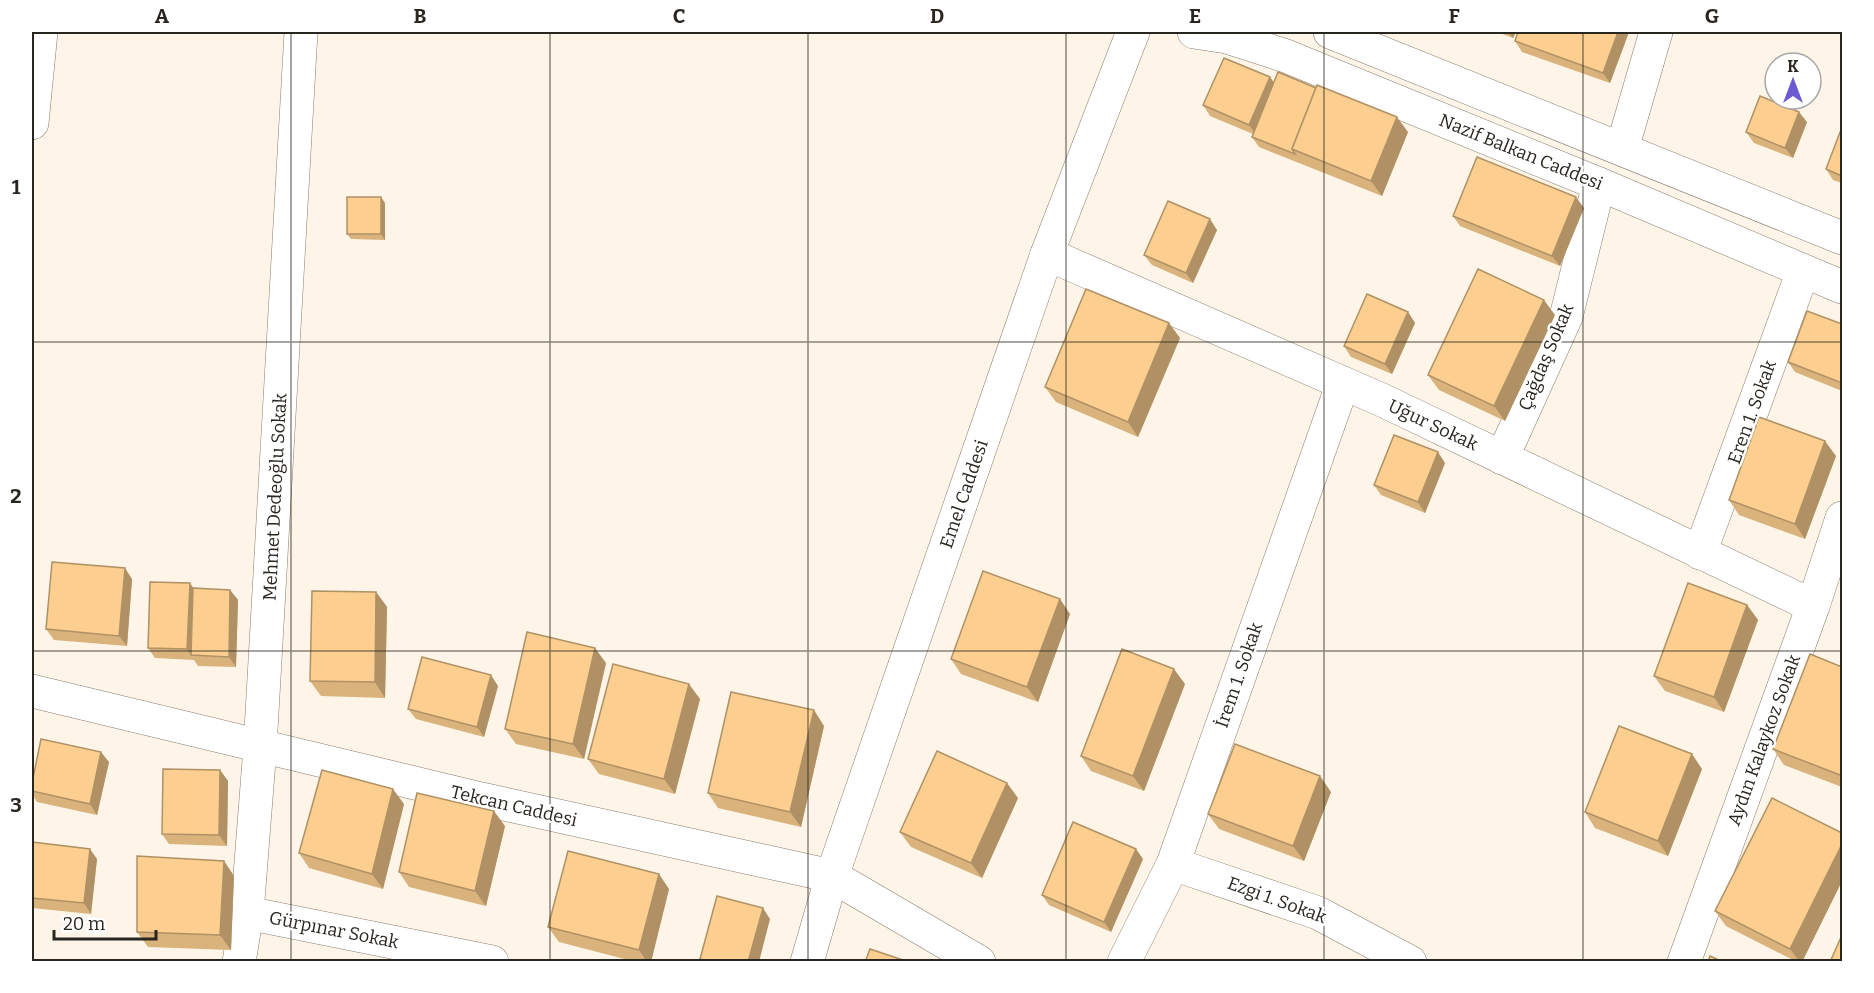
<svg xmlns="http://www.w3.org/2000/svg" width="1874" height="993" viewBox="0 0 1874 993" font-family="Bitter,serif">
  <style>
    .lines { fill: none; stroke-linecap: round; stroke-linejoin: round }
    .street-casing { stroke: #877d6e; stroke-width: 34 }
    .secondary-casing { stroke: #877d6e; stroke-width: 34 }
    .street { stroke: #fff; stroke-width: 33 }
    .secondary { stroke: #fff; stroke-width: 33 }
    .wall { fill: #d9b27c }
    .shaded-wall { fill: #b09165 }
    .building { fill: #fccf90; stroke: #b09165; stroke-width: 1.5 }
    .grid { fill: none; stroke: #29251f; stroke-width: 1.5; stroke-opacity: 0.55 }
    .labels { text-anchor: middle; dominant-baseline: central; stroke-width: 5; stroke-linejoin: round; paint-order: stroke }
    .street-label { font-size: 18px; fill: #29251f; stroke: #fff }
    .neatline { fill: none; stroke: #29251f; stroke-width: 2 }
    .grid-label { font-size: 20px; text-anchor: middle; font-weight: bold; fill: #29251f }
  </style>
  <rect width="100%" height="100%" fill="#fef5e8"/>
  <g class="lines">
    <g class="street-casing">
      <g id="street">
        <path d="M32,123L41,32"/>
        <path d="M1622,149L1656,32"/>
        <path d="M1047,254L1382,400L1813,606"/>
        <path d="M1502,458L1566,317L1599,184"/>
        <path d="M1700,553L1803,271"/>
        <path d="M1173,864L1318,913L1410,962"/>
        <path d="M247,913L492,962"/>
        <path d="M239,962L247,913L260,748L301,32"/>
        <path d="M1124,962L1173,864L1343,383"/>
        <path d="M1684,962L1813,606L1842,518"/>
      </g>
    </g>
    <g class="secondary-casing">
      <g id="secondary">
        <path d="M1194,32L1227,37L1286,56L1599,184L1842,287"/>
        <path d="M1330,32L1842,238"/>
        <path d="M32,691L477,798L832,876L979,962"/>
        <path d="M807,962L832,876L1047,254L1133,32"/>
      </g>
    </g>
    <use href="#street" class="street"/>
    <use href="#secondary" class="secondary"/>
  </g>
  <g class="wall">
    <path d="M1497,32H1516L1513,38Z"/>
    <path d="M1518,32H1629L1610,83L1522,52L1515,41Z"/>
    <path d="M1274,83L1408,132L1382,196L1259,147L1252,137L1253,134L1210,116L1203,105Z"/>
    <path d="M1807,122L1793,158L1754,143L1746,132Z"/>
    <path d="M1842,127V183L1833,180L1826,169Z"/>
    <path d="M385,203V240L351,239L347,234Z"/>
    <path d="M1584,208L1560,266L1460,226L1453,216Z"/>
    <path d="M1217,230L1193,283L1152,265L1144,255Z"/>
    <path d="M1408,312L1415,323L1392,374L1351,357L1344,346Z"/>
    <path d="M1555,315L1505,421L1439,390L1428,375Z"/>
    <path d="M1842,324V391L1795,372L1788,362Z"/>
    <path d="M1180,338L1138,437L1056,402L1045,387Z"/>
    <path d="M1836,456L1805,539L1739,515L1729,500Z"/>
    <path d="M1445,463L1425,513L1381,495L1374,485Z"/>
    <path d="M132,579L127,646L54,640L46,629Z"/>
    <path d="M190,583L193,588L230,590L238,600L236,667L198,666L194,660L155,658L148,648Z"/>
    <path d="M376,592L387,607L385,698L321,696L310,681Z"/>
    <path d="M1747,605L1758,620L1724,712L1665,691L1654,676Z"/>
    <path d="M1070,614L1038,702L961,674L951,659Z"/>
    <path d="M606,663L584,759L516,744L505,729Z"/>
    <path d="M1842,667V787L1784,765L1773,749Z"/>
    <path d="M1185,684L1144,791L1091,771L1081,756Z"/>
    <path d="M498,686L484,737L416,719L408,709Z"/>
    <path d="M700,699L675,794L599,774L588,759Z"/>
    <path d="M824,726L801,827L718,808L708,793Z"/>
    <path d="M109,762L97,815L37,802L32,794V783Z"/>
    <path d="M1702,769L1668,856L1595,828L1585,812Z"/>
    <path d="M220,770L228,781L227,846L169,844L162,834Z"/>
    <path d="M1331,792L1304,861L1219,829L1208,814Z"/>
    <path d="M1018,798L982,878L911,847L900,832Z"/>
    <path d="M404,804L383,889L309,868L299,853Z"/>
    <path d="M505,826L486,906L409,887L399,872Z"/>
    <path d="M32,842L97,859L91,914L32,908Z"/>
    <path d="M1143,859L1111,932L1049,905L1042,895Z"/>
    <path d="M224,861L234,876L231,950L148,947L137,932Z"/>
    <path d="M1842,881L1802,962H1797L1726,926L1715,911Z"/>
    <path d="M669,889L651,962H636L559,942L548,927Z"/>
  </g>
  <g class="shaded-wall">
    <path d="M1508,32H1516L1513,38Z"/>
    <path d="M1618,32H1629L1610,83L1603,73Z"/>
    <path d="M1270,77L1278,88L1257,136L1249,125Z"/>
    <path d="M1799,112L1807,122L1793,158L1785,148Z"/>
    <path d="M1397,117L1408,132L1382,196L1371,181Z"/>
    <path d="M381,197L385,203V240L381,234Z"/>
    <path d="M1576,197L1584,208L1560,266L1552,256Z"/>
    <path d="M1210,219L1217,230L1193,283L1186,273Z"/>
    <path d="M1544,300L1555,315L1505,421L1494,406Z"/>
    <path d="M1408,312L1415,323L1392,374L1385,364Z"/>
    <path d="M1169,323L1180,338L1138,437L1128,422Z"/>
    <path d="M1825,441L1836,456L1805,539L1795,524Z"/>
    <path d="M1438,452L1445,463L1425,513L1418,502Z"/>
    <path d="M125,568L132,579L127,646L119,636Z"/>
    <path d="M190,583L197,594L191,655L187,649Z"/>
    <path d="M230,590L238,600L236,667L229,657Z"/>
    <path d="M376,592L387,607L385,698L375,682Z"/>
    <path d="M1060,599L1070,614L1038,702L1027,687Z"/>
    <path d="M1747,605L1758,620L1724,712L1714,697Z"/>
    <path d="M595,648L606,663L584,759L573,744Z"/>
    <path d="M1174,669L1185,684L1144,791L1133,776Z"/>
    <path d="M491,675L498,686L484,737L477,727Z"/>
    <path d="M689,684L700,699L675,794L664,779Z"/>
    <path d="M814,710L824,726L801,827L790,812Z"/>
    <path d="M101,752L109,762L97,815L90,804Z"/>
    <path d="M1692,754L1702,769L1668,856L1658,841Z"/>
    <path d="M220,770L228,781L227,846L219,835Z"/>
    <path d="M1320,776L1331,792L1304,861L1293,846Z"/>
    <path d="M1007,783L1018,798L982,878L971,863Z"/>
    <path d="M393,789L404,804L383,889L372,874Z"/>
    <path d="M494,811L505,826L486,906L475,891Z"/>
    <path d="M1842,844V881L1802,962H1800L1790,949Z"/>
    <path d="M90,849L97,859L91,914L84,903Z"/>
    <path d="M1136,849L1143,859L1111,932L1104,922Z"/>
    <path d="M224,861L234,876L231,950L220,935Z"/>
    <path d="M659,874L669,889L651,962H647L639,950Z"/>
    <path d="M763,908L770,919L759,962H748Z"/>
  </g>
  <g class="building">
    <path d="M1518,32H1618L1603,73L1515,41Z"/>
    <path d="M1224,58L1270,77L1249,125L1203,105Z"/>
    <path d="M1278,72L1316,88L1292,149L1295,154L1252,137Z"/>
    <path d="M1317,85L1397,117L1371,181L1292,149Z"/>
    <path d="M1760,96L1799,112L1785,148L1746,132Z"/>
    <path d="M1842,127V176L1826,169Z"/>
    <path d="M1477,157L1576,197L1552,256L1453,216Z"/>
    <rect x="347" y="197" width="34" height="37"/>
    <path d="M1168,201L1210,219L1186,273L1144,255Z"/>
    <path d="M1478,269L1544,300L1494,406L1428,375Z"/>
    <path d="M1086,289L1169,323L1128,422L1045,387Z"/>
    <path d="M1367,294L1408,312L1385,364L1344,346Z"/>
    <path d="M1807,311L1842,324V383L1788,362Z"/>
    <path d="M1759,417L1825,441L1795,524L1729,500Z"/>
    <path d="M1394,435L1438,452L1418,502L1374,485Z"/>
    <path d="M52,562L125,568L119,636L46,629Z"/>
    <path d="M983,571L1060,599L1027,687L951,659Z"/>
    <path d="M150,582L190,583L187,649L148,648Z"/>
    <path d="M1688,583L1747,605L1714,697L1654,676Z"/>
    <path d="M193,588L230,590L229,657L191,655Z"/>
    <path d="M312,591L376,592L375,682L310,681Z"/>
    <path d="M527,632L595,648L573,744L505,729Z"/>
    <path d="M1122,649L1174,669L1133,776L1081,756Z"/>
    <path d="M1810,654L1842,667V770L1840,775L1773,749Z"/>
    <path d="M422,657L491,675L477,727L408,709Z"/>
    <path d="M613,664L689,684L664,779L588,759Z"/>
    <path d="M731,692L814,710L790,812L708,793Z"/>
    <path d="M1619,726L1692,754L1658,841L1585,812Z"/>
    <path d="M41,739L101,752L90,804L32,791V783Z"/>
    <path d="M1235,744L1320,776L1293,846L1208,814Z"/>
    <path d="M937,751L1007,783L971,863L900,832Z"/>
    <path d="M163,769L220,770L219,835L162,834Z"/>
    <path d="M322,770L393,789L372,874L299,853Z"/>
    <path d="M417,793L494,811L475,891L399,872Z"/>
    <path d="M1772,798L1842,833V844L1790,949L1715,911Z"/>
    <path d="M1073,822L1136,849L1104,922L1042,895Z"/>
    <path d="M32,842L90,849L84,903L32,898Z"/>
    <path d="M568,851L659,874L639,950L548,927Z"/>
    <path d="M137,856L224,861L220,935L137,932Z"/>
    <path d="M717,896L763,908L748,962H709L700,959Z"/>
    <path d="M1842,935V962H1830Z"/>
    <path d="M870,949L909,962H865Z"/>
    <path d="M1710,956L1723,962H1708Z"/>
  </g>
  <path class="grid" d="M291,32V962M550,32V962M808,32V962M1066,32V962M1324,32V962M1583,32V962M32,342H1842M32,651H1842"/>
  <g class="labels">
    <g class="street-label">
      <text transform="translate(1521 152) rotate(22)">Nazif Balkan Caddesi</text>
      <text transform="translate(1546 357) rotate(-67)">Çağdaş Sokak</text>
      <text transform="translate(1752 412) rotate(-70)">Eren 1. Sokak</text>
      <text transform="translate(1433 425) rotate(25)">Uğur Sokak</text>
      <text transform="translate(964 494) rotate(-71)">Emel Caddesi</text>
      <text transform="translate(275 497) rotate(-87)">Mehmet Dedeoğlu Sokak</text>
      <text transform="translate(1239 675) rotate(-71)">İrem 1. Sokak</text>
      <text transform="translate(1764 740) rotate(-70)">Aydın Kalaykoz Sokak</text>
      <text transform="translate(514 806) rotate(13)">Tekcan Caddesi</text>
      <text transform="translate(1277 900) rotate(20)">Ezgi 1. Sokak</text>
      <text transform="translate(334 930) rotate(11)">Gürpınar Sokak</text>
    </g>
  </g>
  <rect width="1874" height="993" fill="none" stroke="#ffffff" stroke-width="66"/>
  <g transform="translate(1793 81)"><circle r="28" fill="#ffffff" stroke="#a9a8a5" stroke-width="1.5"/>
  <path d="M0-4.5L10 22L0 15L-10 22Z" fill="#6c5ad3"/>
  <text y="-9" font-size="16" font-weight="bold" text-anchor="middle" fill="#29251f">K</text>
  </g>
  <path d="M54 930v9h102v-9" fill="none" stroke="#29251f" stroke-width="3"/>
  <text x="63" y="930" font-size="18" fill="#29251f" stroke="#ffffff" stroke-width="4.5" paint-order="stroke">20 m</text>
  <rect x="33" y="33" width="1808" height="927" class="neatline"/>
  <g class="grid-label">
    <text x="162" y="23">A</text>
    <text x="420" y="23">B</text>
    <text x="679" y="23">C</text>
    <text x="937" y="23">D</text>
    <text x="1195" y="23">E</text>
    <text x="1454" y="23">F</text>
    <text x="1712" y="23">G</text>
    <text x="16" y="194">1</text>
    <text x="16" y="503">2</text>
    <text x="16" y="812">3</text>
  </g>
</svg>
